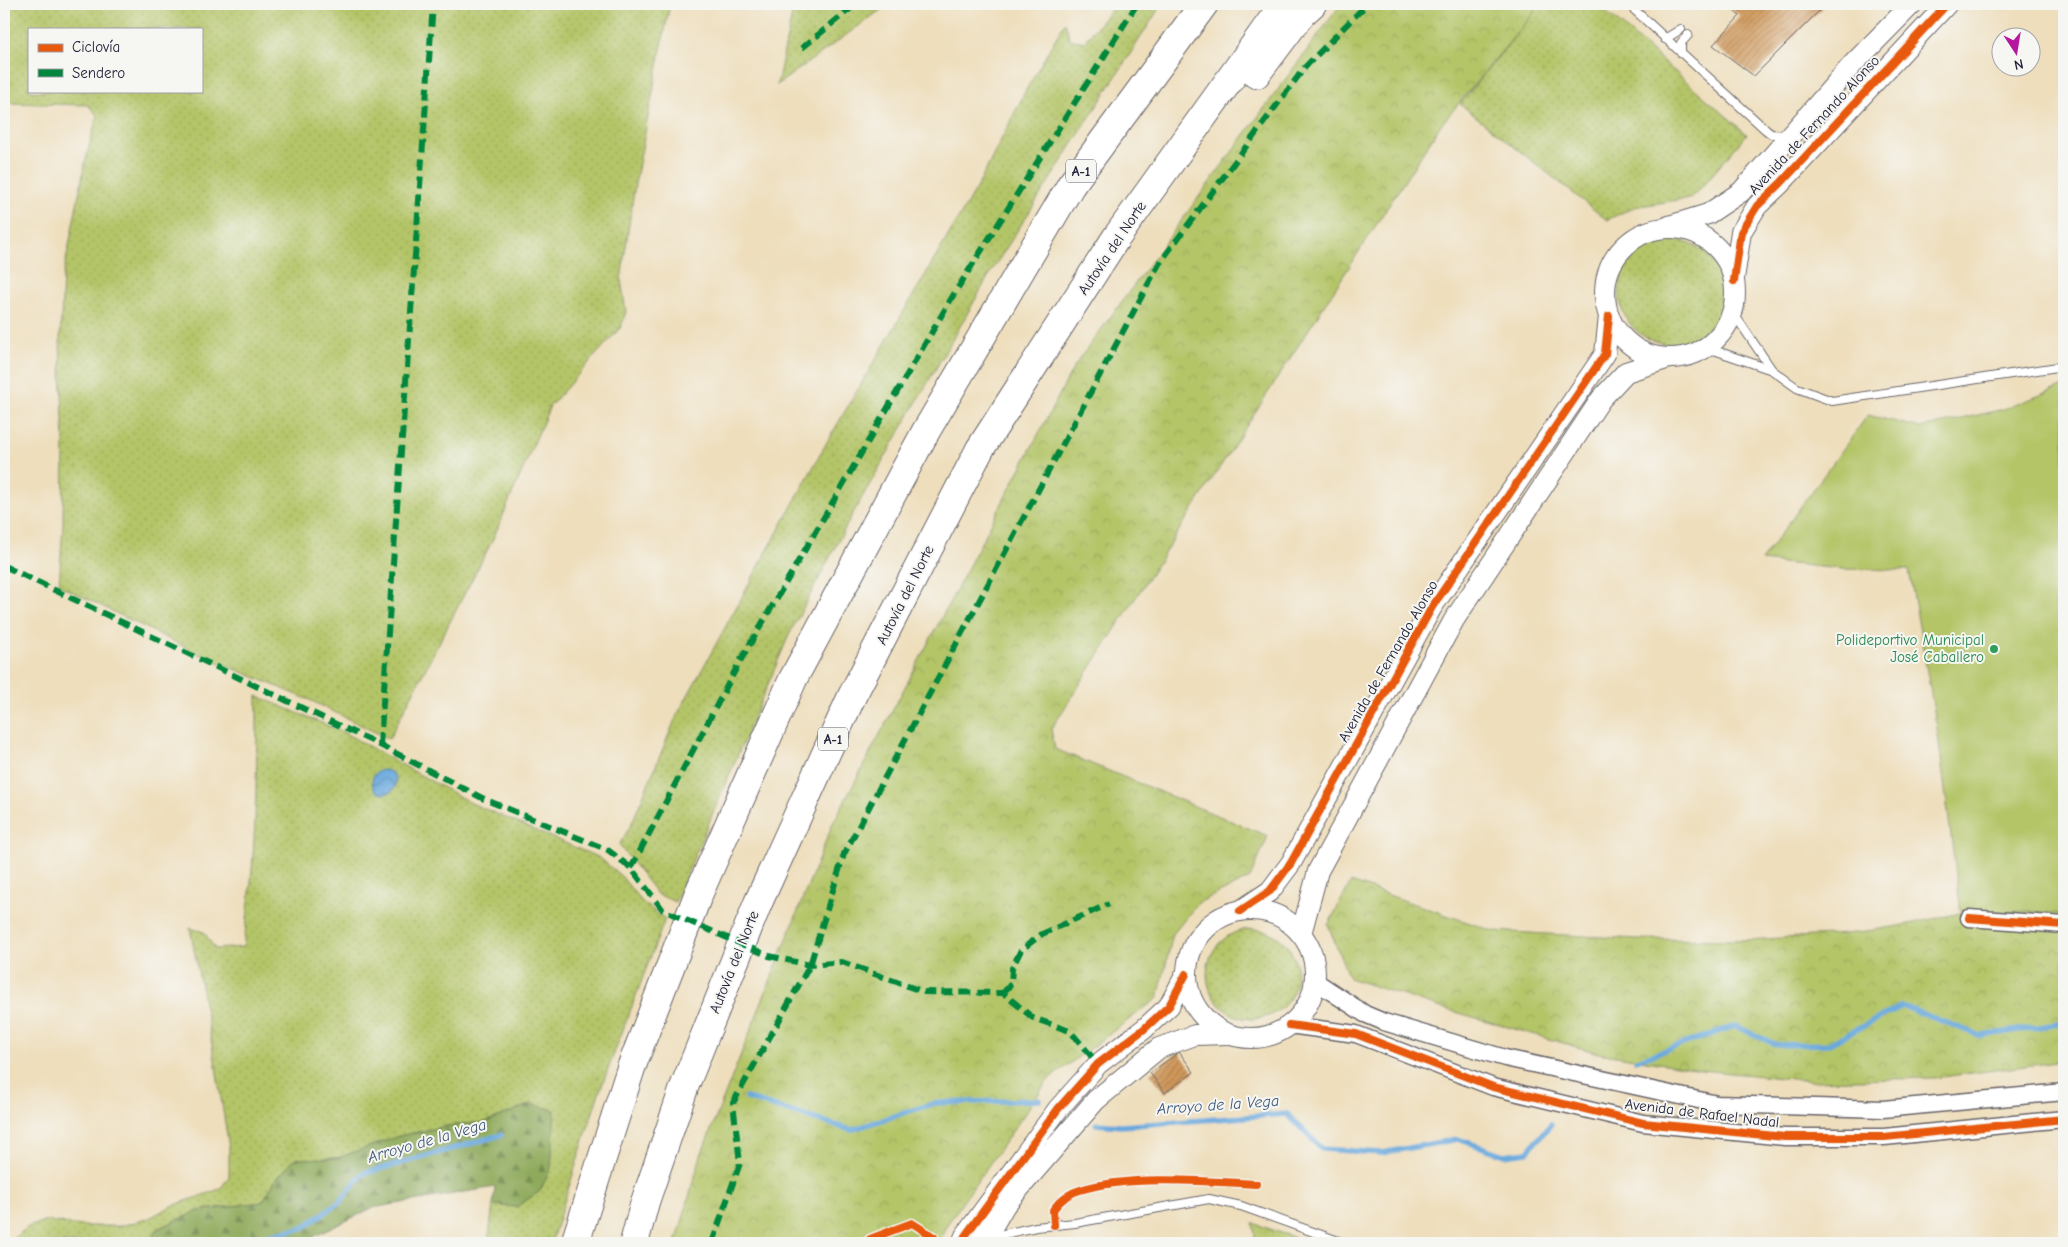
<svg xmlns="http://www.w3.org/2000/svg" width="2068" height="1247" viewBox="0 0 2068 1247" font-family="'Comic Neue',sans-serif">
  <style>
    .grass { fill: url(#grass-dots); stroke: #6b7451; fill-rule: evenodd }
    .forest { fill: url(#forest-firs); stroke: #58664c }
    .park { fill: url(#park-crowns); stroke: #6b7451 }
    .garden { fill: #b4c567; stroke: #6b7451 }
    .water { fill: url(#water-waves); stroke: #46668c }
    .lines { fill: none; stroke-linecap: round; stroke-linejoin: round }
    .stream { stroke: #69a9dd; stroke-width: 5.5 }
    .building { fill: url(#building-hatch) }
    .service-casing { stroke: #696468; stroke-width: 10 }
    .minor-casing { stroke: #696468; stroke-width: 19 }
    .tertiary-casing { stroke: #696468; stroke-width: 22 }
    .motorway-casing { stroke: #696468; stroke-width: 30 }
    .service { stroke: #fff; stroke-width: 8 }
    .minor { stroke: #fff; stroke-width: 16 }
    .tertiary { stroke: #fff; stroke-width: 20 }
    .motorway { stroke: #fff; stroke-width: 28 }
    .quiet { stroke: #00873e; stroke-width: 6; stroke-dasharray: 12 6; stroke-linecap: butt }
    .cycleway-casing { stroke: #f6f6f2; stroke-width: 11 }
    .cycleway { stroke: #e8590c; stroke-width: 8 }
    .leisure-dot { fill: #2e9e5b; stroke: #f6f6f2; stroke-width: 2 }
    .labels { text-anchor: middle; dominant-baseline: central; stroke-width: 4; stroke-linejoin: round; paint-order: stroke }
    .shield { fill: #f6f6f2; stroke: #626272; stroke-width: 1 }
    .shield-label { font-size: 14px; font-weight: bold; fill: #22223b }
    .street-label { font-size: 15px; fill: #22223b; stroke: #f6f6f2 }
    .leisure-label { font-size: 15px; fill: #27864d; stroke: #f6f6f2; text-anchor: end }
    .water-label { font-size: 16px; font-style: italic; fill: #3e587c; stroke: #f6f6f2 }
  </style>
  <defs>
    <pattern id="grass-dots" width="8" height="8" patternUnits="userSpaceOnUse" patternTransform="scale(1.25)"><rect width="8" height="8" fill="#b4c567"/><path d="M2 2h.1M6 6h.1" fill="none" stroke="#9aa95a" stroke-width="1.8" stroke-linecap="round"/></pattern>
    <pattern id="forest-firs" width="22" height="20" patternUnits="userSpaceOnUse" patternTransform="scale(1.25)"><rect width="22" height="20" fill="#8faa5c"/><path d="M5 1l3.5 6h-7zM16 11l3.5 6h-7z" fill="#748a4d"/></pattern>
    <pattern id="park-crowns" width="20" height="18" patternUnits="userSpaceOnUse" patternTransform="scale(1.25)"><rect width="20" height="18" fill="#b4c567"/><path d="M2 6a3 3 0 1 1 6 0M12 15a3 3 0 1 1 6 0" fill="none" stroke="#9aa95a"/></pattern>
    <pattern id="water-waves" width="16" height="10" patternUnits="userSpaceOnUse" patternTransform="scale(1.25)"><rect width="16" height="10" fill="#69a9dd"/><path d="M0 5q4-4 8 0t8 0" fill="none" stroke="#5689b4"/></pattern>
    <pattern id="building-hatch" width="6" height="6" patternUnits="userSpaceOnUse" patternTransform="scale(1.25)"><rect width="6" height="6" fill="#d1995b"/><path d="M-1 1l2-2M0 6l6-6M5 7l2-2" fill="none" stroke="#a97c4c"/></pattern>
  </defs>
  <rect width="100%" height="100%" fill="#f6f6f2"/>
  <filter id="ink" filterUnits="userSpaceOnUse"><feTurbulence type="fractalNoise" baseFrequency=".02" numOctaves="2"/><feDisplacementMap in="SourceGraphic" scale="10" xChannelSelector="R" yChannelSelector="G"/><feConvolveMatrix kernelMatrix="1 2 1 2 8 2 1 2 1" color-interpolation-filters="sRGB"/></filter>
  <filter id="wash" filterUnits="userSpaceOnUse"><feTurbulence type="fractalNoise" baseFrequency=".0096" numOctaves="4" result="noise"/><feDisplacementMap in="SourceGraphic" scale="20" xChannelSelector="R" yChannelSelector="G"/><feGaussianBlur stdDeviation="1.12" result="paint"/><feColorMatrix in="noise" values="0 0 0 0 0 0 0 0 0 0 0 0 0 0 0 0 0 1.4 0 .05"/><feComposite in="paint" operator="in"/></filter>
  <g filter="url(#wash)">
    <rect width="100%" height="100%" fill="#eedebc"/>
    <g class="grass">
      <path d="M11,4H670L635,184L621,280L626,312L621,327L550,406L493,539L389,739L312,701L201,655L59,585L63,525L64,444L60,340L63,276L85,163L97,115L88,105L4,103V51ZM29,29H201V91H29Z"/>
      <path d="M794,4H889L777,85Z"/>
      <path d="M1116,4H1162L991,272L851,517L789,635L675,902L657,894L619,845L631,825L677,715L827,442L981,180L1026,90L1065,22L1070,39L1084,42Z"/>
      <path d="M1541,4H1597L1747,134L1701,188L1690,198L1634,207L1607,220L1460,104Z"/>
      <circle cx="1671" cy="292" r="52"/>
      <path d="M257,696L343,732L471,803L600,858L622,877L641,901L665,919L598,1096L551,1243H488L493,1205L516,1207L540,1191L531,1104L486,1122L447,1126L399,1136L338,1158L294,1159L262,1202L198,1211L157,1229L149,1243H7L28,1227L46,1221L82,1226H120L147,1219L172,1206L220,1189L229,1177V1148L215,1061L190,928L204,932L215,949L243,947C256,865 257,780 257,696Z"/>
      <circle cx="1252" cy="974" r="45"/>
    </g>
    <path class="forest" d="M531,1104L555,1110L551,1168L540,1191L516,1207L493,1205L495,1187L372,1208L301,1243H149L157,1229L198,1211L262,1202L275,1181L294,1159L338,1158L399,1136L447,1126L486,1122Z"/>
    <g class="park">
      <path d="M1341,4H1541L1440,126L1051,729L1055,749L1268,836L1250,878L1198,903L1173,934L1158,998L1049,1079L946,1226L940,1243H676L701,1155L832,825L1075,365Z"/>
      <path d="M1351,882L1493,931L1637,939L1748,940L1846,934L1899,926L1961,913L2025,910L2064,914V1061L1934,1078L1813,1081L1701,1070L1598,1053L1438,1007L1349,978L1328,925Z"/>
      <path d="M1253,1223L1310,1243H1256Z"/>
    </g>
    <path class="garden" d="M2064,386V914L2029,911L1961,913L1937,728L1909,570L1841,569L1761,561L1868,415L1921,428L2004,409Z"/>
    <circle class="water" cx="384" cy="782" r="12"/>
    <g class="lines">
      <g class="stream">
        <path d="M1636,1060L1735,1026L1777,1045L1829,1044L1902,1006L1981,1036L2064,1023"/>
        <path d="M746,1098L851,1130L935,1103L1039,1100"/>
        <path d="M1096,1124L1121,1126L1287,1114L1322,1149L1382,1153L1458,1139L1504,1155L1527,1152L1551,1124"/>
        <path d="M233,1243L303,1228L341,1201L362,1174L501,1135"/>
      </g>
    </g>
    <g id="blocks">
      <g class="building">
        <path d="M1725,4H1826L1754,76L1713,45L1740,16Z"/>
        <path d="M1179,1052L1194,1072L1165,1093L1150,1073Z"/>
      </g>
    </g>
  </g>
  <g filter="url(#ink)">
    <use href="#blocks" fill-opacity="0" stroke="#696468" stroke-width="1"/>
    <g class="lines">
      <g class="service-casing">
        <g id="service">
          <path d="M1628,4L1766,130L1771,134L1786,135"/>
          <path d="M1665,39L1681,29"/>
          <path d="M1681,53V43L1688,35"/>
          <path d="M1732,311L1772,370"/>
          <path d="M1705,347L1772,370L1797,388L1832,401L2064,366"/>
          <path d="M990,1237L1036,1227L1075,1223L1209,1199L1241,1206L1344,1243"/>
        </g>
      </g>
      <g class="minor-casing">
        <g id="minor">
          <path d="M1969,918L2064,925"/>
          <path d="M1315,981L1365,1014L1384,1022L1505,1058L1717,1104L1883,1109L2064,1092"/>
          <path d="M1289,1025L1356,1034L1493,1087L1643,1123L1785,1137H1884L2064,1119"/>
        </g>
      </g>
      <g class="tertiary-casing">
        <g id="tertiary">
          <path d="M1669,226L1708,214L1741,192L1852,65L1912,4"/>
          <circle cx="1670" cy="293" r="65"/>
          <path d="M1734,279L1741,232L1757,206L1780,184L1947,4"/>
          <circle cx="1251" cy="974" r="64"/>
          <path d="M1240,911L1270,891L1291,863L1432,607L1605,354L1609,316"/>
          <path d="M1301,934L1318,871L1454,620L1601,399L1626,372L1669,358"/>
          <path d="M962,1243L965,1236L1058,1109L1098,1064L1144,1029L1169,1006L1186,974"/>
          <path d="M983,1243L1005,1205L1096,1100L1159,1048L1195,1035L1227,1034"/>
        </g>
      </g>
      <g class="motorway-casing">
        <g id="motorway">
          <path d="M1256,74L1302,13L1312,4"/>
          <path d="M575,1243L631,1068L698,895L793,679L926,431L1071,185L1204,4"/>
          <path d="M634,1243L645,1202L685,1085L758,903L852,696L980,449L1116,238L1284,4"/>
        </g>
      </g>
      <use href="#service" class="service"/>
      <use href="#minor" class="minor"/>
      <use href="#tertiary" class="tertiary"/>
      <use href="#motorway" class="motorway"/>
      <g class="quiet">
        <path d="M802,48L856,4"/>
        <path d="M4,566L380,745L484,799L608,850L631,868L663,910L769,956L810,965L842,962L924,992L1003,993L1033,1018L1070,1031L1098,1064"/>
        <path d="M380,745L433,4"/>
        <path d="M631,868L739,663L954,294L1137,4"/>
        <path d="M1003,993L1011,984L1012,968L1021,950L1042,934L1109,904"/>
        <path d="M712,1243L740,1163L733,1103L810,965L844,854L1159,264L1305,67L1367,4"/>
      </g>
      <g class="cycleway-casing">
        <g id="cycleway">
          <path d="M1734,281L1741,232L1757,206L1780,184L1947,4"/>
          <path d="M1240,911L1270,891L1291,863L1432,607L1605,354L1609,316"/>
          <path d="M1969,918L2064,925"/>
          <path d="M1289,1025L1356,1034L1493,1087L1643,1123L1785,1137H1884L2064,1119"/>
          <path d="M1054,1225L1053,1210C1059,1201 1069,1193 1080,1190C1129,1175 1204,1181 1256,1184"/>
          <path d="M865,1243L870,1239L912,1223L934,1237"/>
          <path d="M962,1243L965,1236L1058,1109L1098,1064L1144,1029L1169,1006L1186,974"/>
        </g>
      </g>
      <use href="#cycleway" class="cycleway"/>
    </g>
  </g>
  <circle class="leisure-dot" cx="1994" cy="649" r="5"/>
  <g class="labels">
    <g class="shield">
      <rect x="1066" y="159.5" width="30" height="23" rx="4"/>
      <rect x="818" y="727.5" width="30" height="23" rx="4"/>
    </g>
    <g class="shield-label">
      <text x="1081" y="171">A-1</text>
      <text x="833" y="739">A-1</text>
    </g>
    <g class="street-label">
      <text transform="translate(1814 125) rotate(-47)">Avenida de Fernando Alonso</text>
      <text transform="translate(1112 248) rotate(-56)">Autovía del Norte</text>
      <text transform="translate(905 595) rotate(-63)">Autovía del Norte</text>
      <text transform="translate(1388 661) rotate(-60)">Avenida de Fernando Alonso</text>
      <text transform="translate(734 962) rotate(-68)">Autovía del Norte</text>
      <text transform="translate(1702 1113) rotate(7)">Avenida de Rafael Nadal</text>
    </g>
    <g class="leisure-label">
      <text x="1984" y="640">Polideportivo Municipal<tspan x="1984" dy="17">José Caballero</tspan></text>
    </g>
    <g class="water-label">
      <text transform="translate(1218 1105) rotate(-4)">Arroyo de la Vega</text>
      <text transform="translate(427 1141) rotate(-16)">Arroyo de la Vega</text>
    </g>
  </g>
  <rect width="2068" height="1247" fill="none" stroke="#f6f6f2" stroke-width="20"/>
  <rect x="28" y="28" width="175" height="65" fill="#f6f6f2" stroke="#a1a1a9"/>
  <rect x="38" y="44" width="25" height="8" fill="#e8590c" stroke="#a1a1a9"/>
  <text x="72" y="52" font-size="15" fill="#22223b">Ciclovía</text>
  <rect x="38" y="69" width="25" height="8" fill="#00873e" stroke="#a1a1a9"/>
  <text x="72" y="78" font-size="15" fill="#22223b">Sendero</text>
  <g transform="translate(2016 52) rotate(168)"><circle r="24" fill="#f6f6f2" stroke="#a1a1a9"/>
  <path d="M0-4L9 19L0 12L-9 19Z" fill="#b5179e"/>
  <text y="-8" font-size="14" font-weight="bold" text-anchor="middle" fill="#22223b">N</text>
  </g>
</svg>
